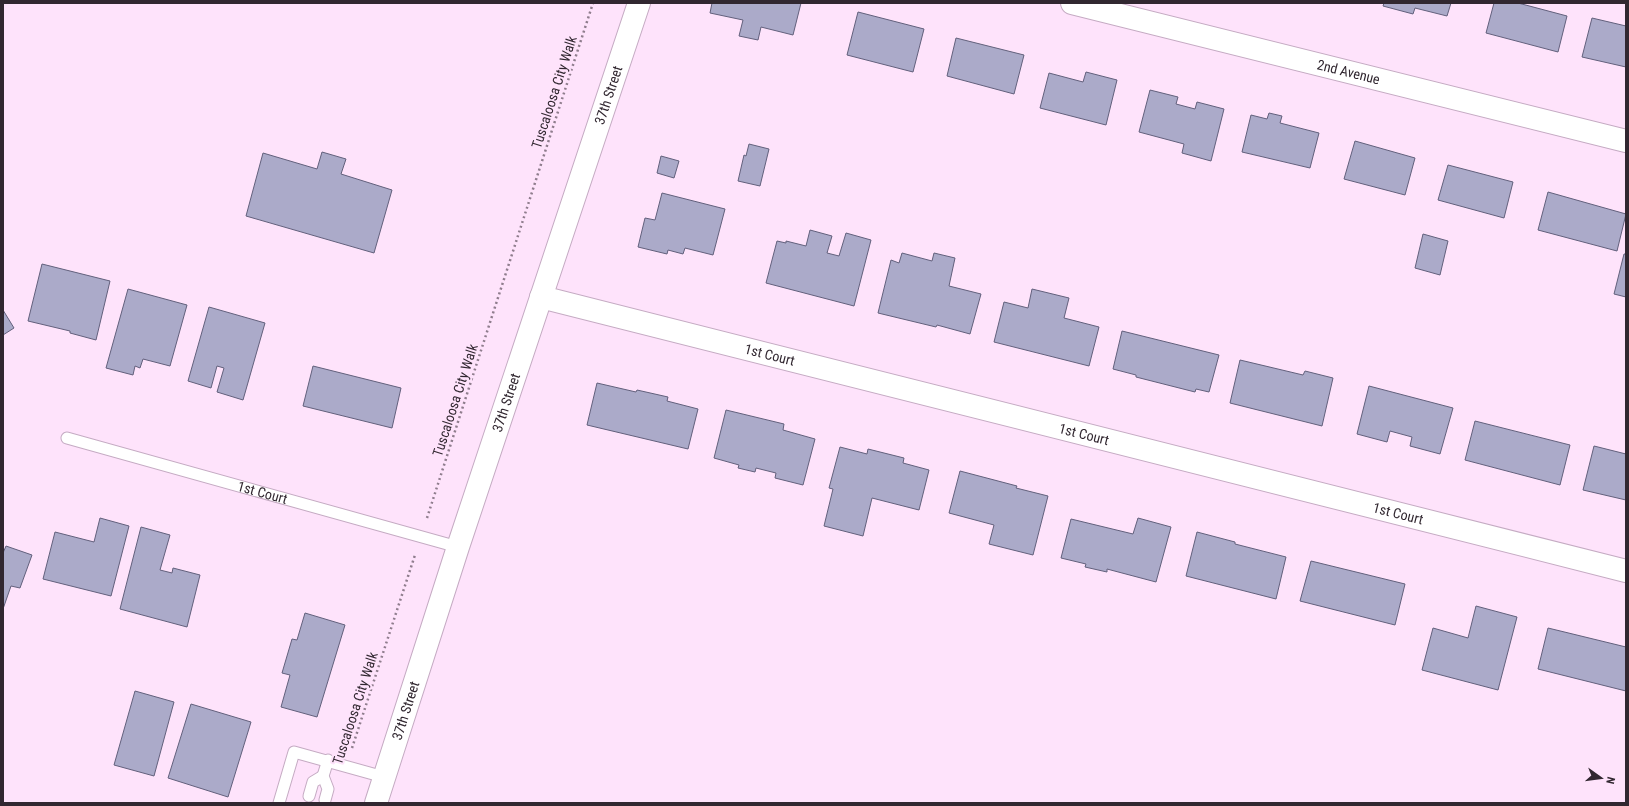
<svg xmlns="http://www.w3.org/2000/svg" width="1629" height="806" viewBox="0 0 1629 806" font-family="'Roboto Condensed',sans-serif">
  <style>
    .building { fill: #abaac9; stroke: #62607c }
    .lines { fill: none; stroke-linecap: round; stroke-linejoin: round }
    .lane-casing { stroke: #c5abc3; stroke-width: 13 }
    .street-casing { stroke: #c5abc3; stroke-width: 24 }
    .secondary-casing { stroke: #c5abc3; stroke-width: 24 }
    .path { stroke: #8f7d8d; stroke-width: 2.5; stroke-dasharray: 2 3; stroke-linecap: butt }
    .lane { stroke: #fff; stroke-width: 11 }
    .street { stroke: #fff; stroke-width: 22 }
    .secondary { stroke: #fff; stroke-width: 22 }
    .labels { text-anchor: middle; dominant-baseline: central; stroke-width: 4; stroke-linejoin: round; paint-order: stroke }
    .street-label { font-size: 14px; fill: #312730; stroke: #fee3fb }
  </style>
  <rect width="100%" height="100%" fill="#fee3fb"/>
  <g class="building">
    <path d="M712,3H801L793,35L761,27L758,40L739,36L743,20L710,13Z"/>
    <path d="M1384,3H1451L1447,16L1415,8L1413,14L1383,6Z"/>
    <path d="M1494,3H1518L1567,16L1558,52L1486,33Z"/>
    <path d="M858,12L924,29L913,72L847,55Z"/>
    <path d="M1592,18L1626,26V67L1582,57Z"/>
    <path d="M956,38L1024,55L1014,94L947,76Z"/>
    <path d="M1086,72L1117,80L1106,125L1040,108L1049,73L1083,82Z"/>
    <path d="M1150,90L1178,97L1176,104L1195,109L1197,102L1224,109L1211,161L1182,153L1184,144L1139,132Z"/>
    <path d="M1269,113L1282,116L1280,123L1319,133L1310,168L1242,152L1251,115L1267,119Z"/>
    <path d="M1355,141L1415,158L1405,195L1344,179Z"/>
    <path d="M749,144L769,149L760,186L738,181L744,155L746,156Z"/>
    <path d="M322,152L346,159L341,174L392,190L374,253L246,216L263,153L317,169Z"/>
    <path d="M661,156L679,161L674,178L657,173Z"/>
    <path d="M1448,165L1513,182L1504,218L1438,200Z"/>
    <path d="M1548,192L1626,214L1617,251L1538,230Z"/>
    <path d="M662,193L725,209L713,255L685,248L683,254L668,250L667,254L638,247L645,218L655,220Z"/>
    <path d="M810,230L832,236L827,253L839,256L846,233L871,240L854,306L766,283L777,241L786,243V241L806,246Z"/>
    <path d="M1423,234L1448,241L1440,275L1415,268Z"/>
    <path d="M902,253L932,261L934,253L955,258L949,286L981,294L970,334L937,325L936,327L878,313L891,260L899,263Z"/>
    <path d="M1624,254H1626V297L1614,294Z"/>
    <path d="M42,264L110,281L96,340L70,333V331L28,321Z"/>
    <path d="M128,289L187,305L170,366L143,359L140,368L135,366L133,375L106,368Z"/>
    <path d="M1032,289L1069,298L1064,318L1099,327L1089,366L994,342L1004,302L1028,308Z"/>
    <path d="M209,307L265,323L243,400L217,392L224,368L217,366L211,388L188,381Z"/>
    <path d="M3,310L14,328L3,335Z"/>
    <path d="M1122,331L1219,355L1209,392L1196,389L1195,392L1136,377V375L1113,369Z"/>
    <path d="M1240,360L1303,375L1305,371L1333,378L1322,426L1230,403Z"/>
    <path d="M313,366L401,388L392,428L303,406Z"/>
    <path d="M597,383L636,392L637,390L668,397L667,401L698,409L688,449L587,425Z"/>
    <path d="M1369,386L1453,408L1440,454L1410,446L1412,437L1390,431L1387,442L1357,434Z"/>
    <path d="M726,410L784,424L783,430L815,439L803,485L775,478L776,473L756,468L755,472L738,468L739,465L714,458Z"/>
    <path d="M1475,421L1570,445L1560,485L1465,460Z"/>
    <path d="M1594,446L1626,454V500L1583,490Z"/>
    <path d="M840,447L867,454L868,449L904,458L903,463L929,470L919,510L872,498L863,536L824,526L833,489L829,488Z"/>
    <path d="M960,471L1017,486L1016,488L1048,496L1033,555L989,544L994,525L949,513Z"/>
    <path d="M100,518L129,526L111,596L43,579L55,532L94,542Z"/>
    <path d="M1138,518L1171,527L1156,582L1107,569V572L1085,567L1086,564L1061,558L1071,519L1133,534Z"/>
    <path d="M141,527L170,535L160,570L172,573L173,568L200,575L187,627L120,609Z"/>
    <path d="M1197,532L1235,542V544L1286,557L1276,599L1186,576Z"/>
    <path d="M6,546L32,555L20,588L11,586L3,609V553Z"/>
    <path d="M1311,561L1405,584L1395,625L1300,601Z"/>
    <path d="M1476,606L1517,617L1498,690L1422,670L1433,628L1468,638Z"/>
    <path d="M305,613L345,625L317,717L281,707L290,675L282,673L292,639L297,640Z"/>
    <path d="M1548,628L1626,647V691L1538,669Z"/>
    <path d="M135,691L174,702L154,776L114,765Z"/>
    <path d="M191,704L251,722L228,797L168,778Z"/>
  </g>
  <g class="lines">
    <g class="lane-casing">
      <g id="lane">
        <path id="s1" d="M67,438L458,547"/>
        <path d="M309,796L313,782L323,776"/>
        <path d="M325,800L328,789L323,776L328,760"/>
        <path d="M279,803L294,752L384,777"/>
      </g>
    </g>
    <g class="street-casing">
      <g id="street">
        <path id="s2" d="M1072,3L1626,141"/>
        <path id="s3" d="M541,297L1626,571"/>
      </g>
    </g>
    <g class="secondary-casing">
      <g id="secondary">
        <path id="s4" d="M376,803L458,547L639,3"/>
      </g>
    </g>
    <g class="path">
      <path d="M427,518L593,3"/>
      <path d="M352,748L415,555"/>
    </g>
    <use href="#lane" class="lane"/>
    <use href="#street" class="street"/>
    <use href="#secondary" class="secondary"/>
  </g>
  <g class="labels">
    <g class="street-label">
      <text stroke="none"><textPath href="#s2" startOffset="285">2nd Avenue</textPath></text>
      <text transform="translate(554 92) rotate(-72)">Tuscaloosa City Walk</text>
      <text stroke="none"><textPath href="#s4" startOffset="745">37th Street</textPath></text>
      <text stroke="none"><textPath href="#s3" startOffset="236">1st Court</textPath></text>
      <text transform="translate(455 400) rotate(-72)">Tuscaloosa City Walk</text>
      <text stroke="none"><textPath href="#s4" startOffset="421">37th Street</textPath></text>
      <text stroke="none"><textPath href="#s3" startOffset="560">1st Court</textPath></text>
      <text stroke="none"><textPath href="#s1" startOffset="203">1st Court</textPath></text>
      <text stroke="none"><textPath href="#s3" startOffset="884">1st Court</textPath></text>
      <text transform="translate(355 708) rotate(-72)">Tuscaloosa City Walk</text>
      <text stroke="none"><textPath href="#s4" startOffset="97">37th Street</textPath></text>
    </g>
  </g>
  <rect width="1629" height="806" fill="none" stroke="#312730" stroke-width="8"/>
  <g transform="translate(1601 778) rotate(104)" stroke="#fee3fb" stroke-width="3" paint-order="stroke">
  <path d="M0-3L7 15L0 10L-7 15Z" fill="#312730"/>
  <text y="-6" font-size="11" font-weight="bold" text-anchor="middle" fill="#312730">N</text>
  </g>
</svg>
